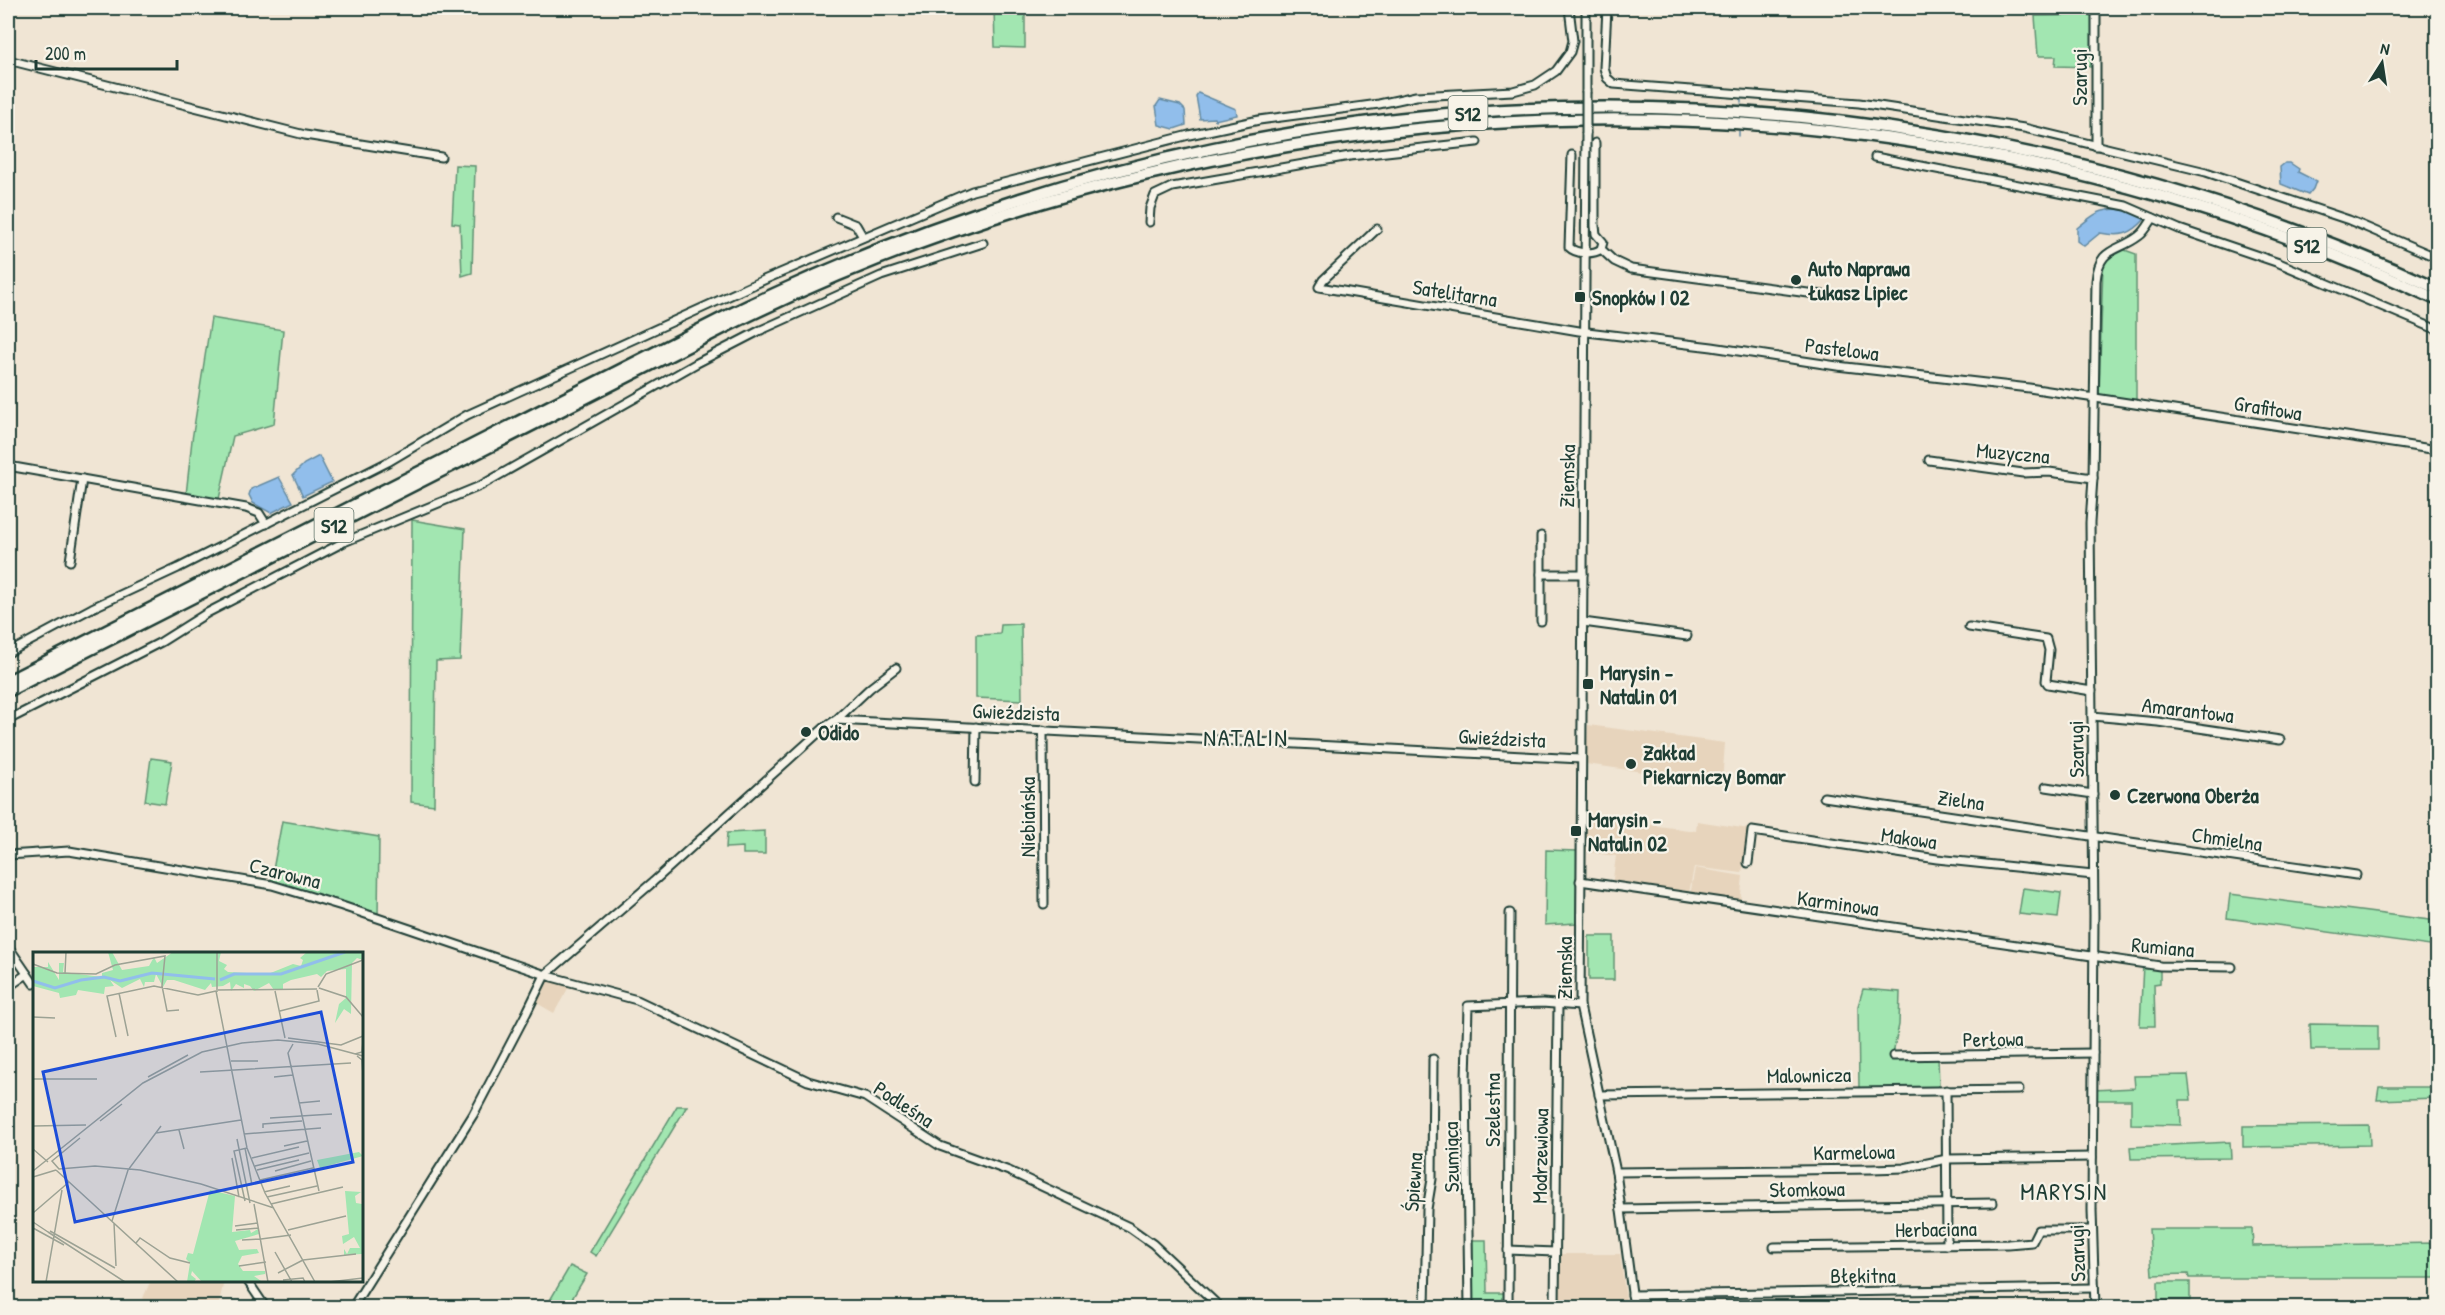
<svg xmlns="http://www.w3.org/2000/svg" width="2445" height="1315" viewBox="0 0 2445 1315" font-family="'Patrick Hand',sans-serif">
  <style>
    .built { fill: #e7d4bc }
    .green { fill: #a2e6b1; stroke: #609272; stroke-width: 1.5 }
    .water { fill: #91beeb; stroke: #638aa2; stroke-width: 1.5 }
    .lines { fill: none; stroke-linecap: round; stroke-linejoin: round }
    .stream { stroke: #638aa2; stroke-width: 1.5 }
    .minor-casing { stroke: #1f3d34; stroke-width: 11 }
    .highway-casing { stroke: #1f3d34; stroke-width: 15 }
    .minor { stroke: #f7f3e8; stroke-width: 7 }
    .highway { stroke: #f7f3e8; stroke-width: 10 }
    .minor-bridge-casing { stroke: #1f3d34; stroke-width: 11; stroke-linecap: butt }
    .minor-bridge { stroke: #f7f3e8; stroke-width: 7 }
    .poi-dot { fill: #1f3d34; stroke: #f7f3e8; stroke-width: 2 }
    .labels { text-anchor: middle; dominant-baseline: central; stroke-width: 4.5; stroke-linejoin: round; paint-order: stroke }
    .shield { fill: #f7f3e8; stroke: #60746a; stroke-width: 1.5 }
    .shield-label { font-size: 20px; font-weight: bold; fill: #1f3d34 }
    .street-label { font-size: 21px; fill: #1f3d34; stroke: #f7f3e8 }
    .poi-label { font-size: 21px; font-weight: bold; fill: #1f3d34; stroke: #f7f3e8; text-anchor: start }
    .quarter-label { font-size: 24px; letter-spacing: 1.5px; fill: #1f3d34; stroke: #f7f3e8 }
    .inset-river { fill: none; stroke: #91beeb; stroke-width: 3 }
    .inset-road { fill: none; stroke: #9ca294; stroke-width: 1.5 }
    .view { fill: #1d4ed8; fill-opacity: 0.15; stroke: #1d4ed8; stroke-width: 3 }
    .inset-edge { fill: none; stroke: #1f3d34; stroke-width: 3 }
  </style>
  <rect width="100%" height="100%" fill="#f0e5d4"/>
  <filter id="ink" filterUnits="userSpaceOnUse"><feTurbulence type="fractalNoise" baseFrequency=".0167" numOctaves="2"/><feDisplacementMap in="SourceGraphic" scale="12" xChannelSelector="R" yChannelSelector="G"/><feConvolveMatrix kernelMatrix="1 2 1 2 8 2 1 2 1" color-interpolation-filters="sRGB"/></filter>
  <g filter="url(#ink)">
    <g class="built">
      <path d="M1588,725L1725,743L1722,783L1586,764Z"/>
      <path d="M1581,816L1696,831L1697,821L1749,829L1742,873L1694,867L1688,898L1612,886L1616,856L1581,851Z"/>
      <path d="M1695,868L1743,876L1740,903L1690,896Z"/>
      <path d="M546,979L570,985L554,1013L535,1002Z"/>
      <path d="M1559,1254H1620L1627,1307H1559Z"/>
      <path d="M151,1280H224V1281L218,1307H139Z"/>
    </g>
    <g class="green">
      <path d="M994,8H1025V48L995,47Z"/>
      <path d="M2093,15V67L2055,66L2056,56H2038L2035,16Z"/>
      <path d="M1640,112C1685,114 1731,114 1776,118C1885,128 1996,146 2102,174C2208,201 2309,241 2410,281L2409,284C2132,165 1849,109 1547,117V113Z"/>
      <path d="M455,165L475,166L472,273L462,276L460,224L452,223Z"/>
      <path d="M2119,248L2136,254V400L2099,396L2103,264L2108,256Z"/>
      <path d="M211,318L283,330L274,424L233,436L219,499L186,495L192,440Z"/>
      <path d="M412,520L465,529L460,660L436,661L434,805L411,802Z"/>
      <path d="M1021,624L1022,700L976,698V635L1000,634L1001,625Z"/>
      <path d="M151,758L172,761L165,804L145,801Z"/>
      <path d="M282,821L379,837L378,916L271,881Z"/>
      <path d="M765,831V854H743V847L726,848L727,833Z"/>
      <path d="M1546,850L1577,851L1576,923L1545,925Z"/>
      <path d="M2023,888L2061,893L2058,918L2019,914Z"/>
      <path d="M2230,894L2437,921V947L2227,918Z"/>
      <rect x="1589" y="936" width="25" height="44"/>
      <path d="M2143,964L2160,967V983L2154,984L2155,1026H2140Z"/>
      <path d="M1863,989L1900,992L1899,1025L1893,1053L1938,1057L1939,1087L1859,1088L1858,1006Z"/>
      <path d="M2310,1024L2378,1025V1050H2311Z"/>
      <path d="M2188,1075L2191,1100H2180L2181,1125L2131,1124V1100H2093V1090L2135,1088L2134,1076Z"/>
      <path d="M2379,1087H2437V1098L2377,1100Z"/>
      <path d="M677,1106H687L596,1256L590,1252Z"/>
      <path d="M2369,1125L2370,1145L2243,1147V1126Z"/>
      <path d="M2230,1142L2231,1158L2131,1159L2130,1147Z"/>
      <path d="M2149,1229H2252L2253,1246L2437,1243V1278H2189L2188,1274L2152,1275Z"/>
      <path d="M1472,1240H1486L1487,1293H1505V1307H1473Z"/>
      <path d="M570,1266L587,1274L567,1307H546Z"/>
      <rect x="2158" y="1282" width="32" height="18"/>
    </g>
    <g class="water">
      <path d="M1198,93L1236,109L1237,115L1215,120L1214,118L1200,119L1196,96Z"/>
      <path d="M1160,100L1180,105L1185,110L1186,125L1174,129L1159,125L1156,106Z"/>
      <path d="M2285,163H2290L2299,169L2298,172L2316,181L2313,189L2308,195L2281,184L2280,167Z"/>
      <path d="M2117,209L2137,213L2145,219C2131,235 2121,237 2100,233L2084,246L2077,241V228C2093,216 2096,210 2117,209Z"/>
      <path d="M319,456L332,482L303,496L293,475L304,464Z"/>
      <path d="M279,477L293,502L271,513L253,503L249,495L251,489Z"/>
    </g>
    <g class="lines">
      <g class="stream">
        <path d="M1741,103V99"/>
        <path d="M1739,136V131"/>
      </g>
      <g class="minor-casing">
        <g id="minor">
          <path d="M1607,8L1604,68L1607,78L1614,84L1859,103L2024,128L2206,172L2349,220L2438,258"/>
          <path d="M2096,8V146"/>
          <path d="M8,60L305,135L441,157"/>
          <path d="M1586,92V8"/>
          <path d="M1586,134L1580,1006L1616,1172L1634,1308"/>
          <path d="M1572,155L1569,247C1576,254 1593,255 1601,249L1603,242L1596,234L1595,226V143"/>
          <path d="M1875,157L2126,206L2179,229L2279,263L2438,330"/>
          <path d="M836,217L856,225L863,237"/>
          <path d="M1149,222L1150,208L1155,195L1172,187L1350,156L1477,142"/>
          <path d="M1377,229L1323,280L1319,287L1579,331L1712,347L1837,366L2029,388L2438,450"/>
          <path d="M1601,249L1614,261L1631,269L1823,295"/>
          <path d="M1929,460L2023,473L2049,472L2093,478"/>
          <path d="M8,466L246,508L259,513L266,524"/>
          <path d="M1541,536V621"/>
          <path d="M70,561L82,479"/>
          <path d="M1541,574H1583"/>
          <path d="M1583,622L1687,636"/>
          <path d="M1969,627L2046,639L2049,650L2046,681L2048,684L2092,691"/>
          <path d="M8,653L92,608L178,568L388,462L467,415L766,279L972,191L1189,135L1259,120L1379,104L1416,96L1513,91L1535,85L1556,71L1570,52L1573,41L1569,8"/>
          <path d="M2092,716L2158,722L2280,740"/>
          <path d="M8,720L161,642L207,613L344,542L480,486L697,363L761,330L881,276L983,243"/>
          <path d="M836,720L870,688L896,668"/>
          <path d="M1043,730L1044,904"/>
          <path d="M975,782L976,727"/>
          <path d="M2046,787L2093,794"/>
          <path d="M1824,797L2356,875"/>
          <path d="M8,855L69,851L272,885L342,906L552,977L637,1000L808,1081L865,1097L940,1146L1009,1171L1129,1227L1153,1244L1221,1308"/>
          <path d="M1748,863L1752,831L1937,859L2093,875"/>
          <path d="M1580,881L2160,966L2232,967"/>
          <path d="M8,946L34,984"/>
          <path d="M8,987L27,974"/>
          <path d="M1893,1056L2093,1053"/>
          <path d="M1946,1090L1947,1245"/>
          <path d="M1599,1095L2019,1090"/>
          <path d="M1616,1172L1872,1169L1904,1168L1947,1159L2092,1157"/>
          <path d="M1621,1209L1993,1203"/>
          <path d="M1774,1247L2008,1244L2032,1242L2038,1230H2092"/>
          <path d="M1508,1250L1555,1252"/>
          <path d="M247,1280L266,1308"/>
          <path d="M1632,1295L2094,1288"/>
          <path d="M352,1308L473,1115L527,1012L545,975L653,882L825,727L836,720L1581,759"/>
          <path d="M1425,1308L1427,1209L1432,1179L1433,1059"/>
          <path d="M1469,1308L1466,1078L1468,1006L1542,1003L1580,1006"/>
          <path d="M1508,1308L1510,913"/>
          <path d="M1555,1308L1558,1004"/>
          <path d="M2095,1308L2092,1210L2094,915L2090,523L2093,478L2096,281C2099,246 2117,253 2139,236C2145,232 2149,224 2153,218"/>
        </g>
      </g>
      <g class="highway-casing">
        <g id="highway">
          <path d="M8,681L729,315C883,241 1046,183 1214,148C1624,62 2058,115 2438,289"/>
          <path d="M8,691L731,324C1264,62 1898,49 2438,300"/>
        </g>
      </g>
      <use href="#minor" class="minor"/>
      <use href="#highway" class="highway"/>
      <g class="minor-bridge-casing">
        <path id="minor-bridge" d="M1586,92V134"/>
      </g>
      <use href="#minor-bridge" class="minor-bridge"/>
    </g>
  </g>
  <g class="poi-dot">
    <circle cx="1796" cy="280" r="6"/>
    <rect x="1574" y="291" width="12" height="12" rx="3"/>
    <rect x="1582" y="678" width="12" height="12" rx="3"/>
    <circle cx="806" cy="732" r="6"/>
    <circle cx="1631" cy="764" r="6"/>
    <circle cx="2115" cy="795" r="6"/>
    <rect x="1570" y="825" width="12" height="12" rx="3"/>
  </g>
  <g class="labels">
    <g class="shield">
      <rect x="1448.5" y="96" width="39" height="34" rx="4.5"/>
      <rect x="2287.5" y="228" width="39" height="34" rx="4.5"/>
      <rect x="314.5" y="508" width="39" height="34" rx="4.5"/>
    </g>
    <g class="shield-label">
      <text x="1468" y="113">S12</text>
      <text x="2307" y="245">S12</text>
      <text x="334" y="525">S12</text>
    </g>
    <g class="street-label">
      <text transform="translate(2079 77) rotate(-90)">Szarugi</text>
      <text transform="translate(1455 293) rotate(9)">Satelitarna</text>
      <text transform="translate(1842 349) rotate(7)">Pastelowa</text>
      <text transform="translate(2268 408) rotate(9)">Grafitowa</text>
      <text transform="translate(2013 453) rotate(5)">Muzyczna</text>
      <text transform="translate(1567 476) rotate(-89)">Ziemska</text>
      <text transform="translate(2188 710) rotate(7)">Amarantowa</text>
      <text transform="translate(1016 712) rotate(2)">Gwieździsta</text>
      <text transform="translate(1502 738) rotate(3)">Gwieździsta</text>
      <text transform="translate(2076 749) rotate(-91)">Szarugi</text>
      <text transform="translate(1961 800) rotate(8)">Zielna</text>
      <text transform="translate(1027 817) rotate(-90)">Niebiańska</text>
      <text transform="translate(1909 838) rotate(8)">Makowa</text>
      <text transform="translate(2227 839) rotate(8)">Chmielna</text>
      <text transform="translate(285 873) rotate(14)">Czarowna</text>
      <text transform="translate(1838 903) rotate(8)">Karminowa</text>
      <text transform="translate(2163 947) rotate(5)">Rumiana</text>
      <text transform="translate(1564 968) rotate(-90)">Ziemska</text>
      <text transform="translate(1993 1039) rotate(-1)">Perłowa</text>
      <text transform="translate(1809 1075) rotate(-1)">Malownicza</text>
      <text transform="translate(904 1104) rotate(33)">Podleśna</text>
      <text transform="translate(1492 1110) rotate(-90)">Szelestna</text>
      <text transform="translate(1854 1152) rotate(-1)">Karmelowa</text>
      <text transform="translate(1540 1156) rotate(-89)">Modrzewiowa</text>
      <text transform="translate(1451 1157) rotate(-91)">Szumiąca</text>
      <text transform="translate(1413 1182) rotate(-86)">Śpiewna</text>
      <text transform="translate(1807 1189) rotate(-1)">Słomkowa</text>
      <text transform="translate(1936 1229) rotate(-1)">Herbaciana</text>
      <text transform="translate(2077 1253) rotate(-92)">Szarugi</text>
      <text x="1863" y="1275">Błękitna</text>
    </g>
    <g class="poi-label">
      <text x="1808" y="268">Auto Naprawa<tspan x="1808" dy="24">Łukasz Lipiec</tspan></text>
      <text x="1592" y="297">Snopków I 02</text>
      <text x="1600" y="672">Marysin -<tspan x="1600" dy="24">Natalin 01</tspan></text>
      <text x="818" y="732">Odido</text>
      <text x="1643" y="752">Zakład<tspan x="1643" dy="24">Piekarniczy Bomar</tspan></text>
      <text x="2127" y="795">Czerwona Oberża</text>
      <text x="1588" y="819">Marysin -<tspan x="1588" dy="24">Natalin 02</tspan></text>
    </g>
    <g class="quarter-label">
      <text x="1246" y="737">NATALIN</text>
      <text x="2064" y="1191">MARYSIN</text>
    </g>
  </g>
  <g transform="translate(33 952)">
    <rect width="330" height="330" fill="#f0e5d4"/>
    <path d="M75,0H79L89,18L116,14L121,5L124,11L140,0H188L186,9L194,13L191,17L195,20L235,22L260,12L268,14L270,8L267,6L274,0H330V8L324,6L319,11L318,62L311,57L302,71L306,52L313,46V17L294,19L288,25L284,22L258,28L250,32V38H241L236,31L221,39L217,34L211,32V36L203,32L198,39L197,30L190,34L179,35L178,31L172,38L141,28H134L130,35L123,22L121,30H112L111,35L107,27L89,36L77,28L81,34L72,35L71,42L45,38L43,43L27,46L26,41L0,34V15H15V10L26,28V11H31L30,20L69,25V21L80,18ZM326,200L330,204L287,216L284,208ZM177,238L202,244L199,280L217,278L218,281L225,277L226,282L202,289L206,298L224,297L226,301L209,304L205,312L210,319H232V322L221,324L228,329L169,330L159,319L158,323L163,327L161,330H154L157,311L153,307L155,301L160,302ZM312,239L328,240L322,244L323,251L329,252L330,312L329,302L311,303V297L314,302L317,296H327L321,285L310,292L309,284L316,282Z" fill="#a2e6b1"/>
    <path class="inset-river" d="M187,28L201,22H248L312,0M0,29L22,36L48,28L71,25L87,29L119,21L182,27"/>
    <path class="inset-road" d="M184,0V40M0,12L24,21L63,22L82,13L132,4L129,34L134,59L146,58M32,21L33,0M285,35L293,22L330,8M286,36L313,45L330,65M185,38L284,37M183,39L214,196L232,241L282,330M242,39L252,86M86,41L95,84M247,59L286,49L284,38M0,65L22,66M83,85L74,44L121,34L165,43L183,39M255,86L308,93L330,84M260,92L255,101L286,239M322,102L329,100L330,89M324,104L329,108L330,123M198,109H225M167,120L318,111M115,125L155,103M241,125L260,123M0,127H64M266,151L287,149M237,166L299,162M67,169L89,152M0,174L53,173M230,176V172L269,169M146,178L151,197M123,181L208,168M211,182L288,176M47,186L19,209L26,217L62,214L107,218L168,232L241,256M204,187L217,251M251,194L274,189M212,196L219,233M0,197L15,210M199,206L206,245M219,206L266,195M222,214L276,201M23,218L145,330M224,218L266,208M0,219L110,131L169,100L209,91L245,88L285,92L330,104M242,219L278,209M0,225L23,218M227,228L280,216M231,240L257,234M234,245L284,234M212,249L201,199L214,196M221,252L235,330M238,252L310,235M0,261L36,230M79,269L95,218L128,174M0,270L18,282M81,271L83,314M202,274L224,271M0,276L31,293M203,278L226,276M255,278L313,264M17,279L82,316M15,280L92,330M228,287L258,283M209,288L228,287M103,291L107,286L137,306L157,311M242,300L259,330M270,308L323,302M206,314L233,310M245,321L270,308M250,328L270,326L272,330M13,330L29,238M296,330L330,326"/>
    <path class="view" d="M288,60L320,210L42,270L10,120Z"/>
    <rect width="330" height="330" class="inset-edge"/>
  </g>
  <rect width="2445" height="1315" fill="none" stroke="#f7f3e8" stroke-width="30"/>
  <rect x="15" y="15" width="2415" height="1285" fill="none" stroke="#1f3d34" stroke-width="2" filter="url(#ink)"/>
  <g transform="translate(2382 63) rotate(12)" stroke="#f7f3e8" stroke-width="4.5" paint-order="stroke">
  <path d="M0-4.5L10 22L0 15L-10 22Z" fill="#1f3d34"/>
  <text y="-9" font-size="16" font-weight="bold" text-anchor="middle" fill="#1f3d34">N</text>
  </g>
  <path d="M36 60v9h141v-9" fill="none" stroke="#1f3d34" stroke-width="3"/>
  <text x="45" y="60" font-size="18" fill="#1f3d34" stroke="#f7f3e8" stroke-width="4.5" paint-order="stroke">200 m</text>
</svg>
